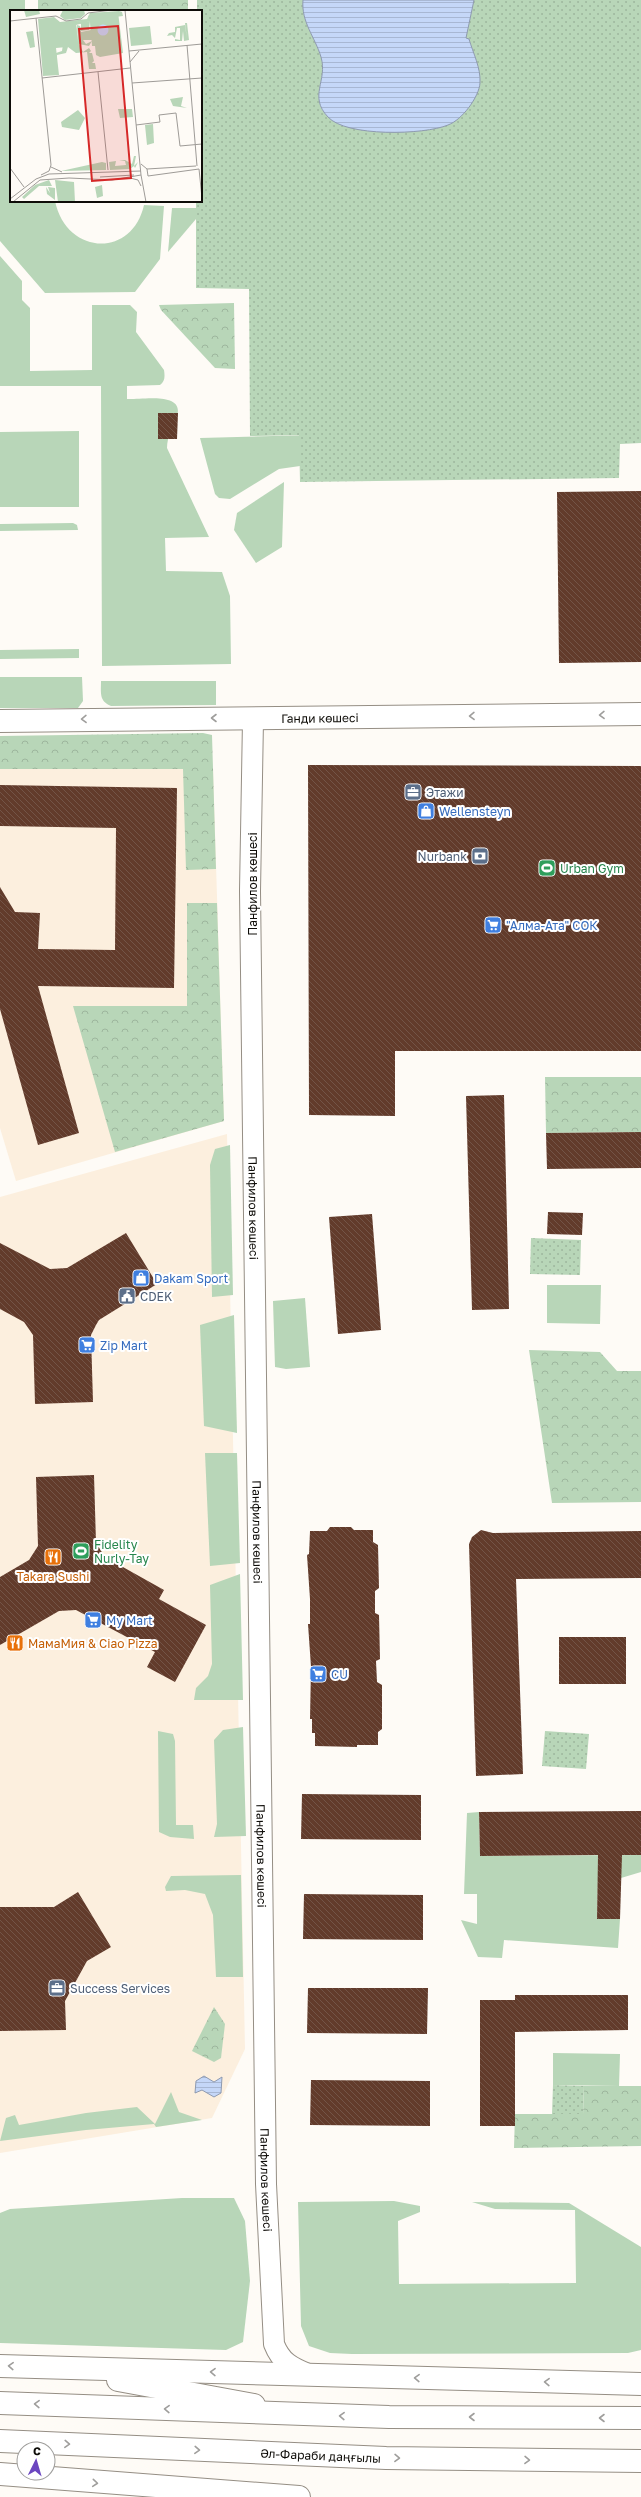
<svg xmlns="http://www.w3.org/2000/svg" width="641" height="2497" viewBox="0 0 641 2497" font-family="'Golos Text',sans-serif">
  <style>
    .built { fill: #fcefde }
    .grass { fill: #b8d6b8 }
    .forest { fill: url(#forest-crowns) }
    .park { fill: url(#park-dots) }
    .water { fill: url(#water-rules); stroke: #8e9ab0 }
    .building { fill: url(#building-back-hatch) }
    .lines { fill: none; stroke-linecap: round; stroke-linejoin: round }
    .minor-casing { stroke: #958e84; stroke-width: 22 }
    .tertiary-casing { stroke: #958e84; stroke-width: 24 }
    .secondary-casing { stroke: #958e84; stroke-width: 24 }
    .primary-casing { stroke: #958e84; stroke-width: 24 }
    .minor { stroke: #fff; stroke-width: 20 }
    .tertiary { stroke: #fff; stroke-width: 22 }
    .secondary { stroke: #fff; stroke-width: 22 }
    .primary { stroke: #fff; stroke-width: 22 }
    .oneway { stroke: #9f9e9c }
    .labels { text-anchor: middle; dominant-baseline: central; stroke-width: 4; stroke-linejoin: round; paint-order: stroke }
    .street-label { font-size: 12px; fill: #0e0c08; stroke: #fff }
    .service-label { font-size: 12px; fill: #4e5e75; stroke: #fff; text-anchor: start }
    .shop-label { font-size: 12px; fill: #366cbe; stroke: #fff; text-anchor: start }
    .leisure-label { font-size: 12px; fill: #27864d; stroke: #fff; text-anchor: start }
    .food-label { font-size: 12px; fill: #c56008; stroke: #fff }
    .inset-road { fill: none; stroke: #9e9b97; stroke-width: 1 }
    .view { fill: #d62828; fill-opacity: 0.15; stroke: #d62828; stroke-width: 2 }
    .inset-edge { fill: none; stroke: #0e0c08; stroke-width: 2 }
  </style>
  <defs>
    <pattern id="forest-crowns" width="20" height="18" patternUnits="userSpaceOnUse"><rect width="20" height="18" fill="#b8d6b8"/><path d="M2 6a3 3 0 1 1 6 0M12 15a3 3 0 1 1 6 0" fill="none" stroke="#9db69d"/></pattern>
    <pattern id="park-dots" width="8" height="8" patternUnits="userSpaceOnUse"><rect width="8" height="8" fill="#b8d6b8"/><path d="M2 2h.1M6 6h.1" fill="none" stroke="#9db69d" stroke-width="1.8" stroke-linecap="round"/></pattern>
    <pattern id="water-rules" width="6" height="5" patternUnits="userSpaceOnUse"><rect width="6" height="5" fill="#c5d7f8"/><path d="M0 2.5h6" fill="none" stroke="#a8b7d3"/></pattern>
    <pattern id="building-back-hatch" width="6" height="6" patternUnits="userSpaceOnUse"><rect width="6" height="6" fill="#623b2b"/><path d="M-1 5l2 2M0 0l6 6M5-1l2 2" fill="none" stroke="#735447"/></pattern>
  </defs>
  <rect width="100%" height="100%" fill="#fefbf6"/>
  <g class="built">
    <path d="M213,768L224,1121L16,1181L0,1128V769Z"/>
    <path d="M227,1134L245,2049L212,2118L0,2153V1197Z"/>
  </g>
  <g class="grass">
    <path d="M0,0H25V11H11V201H55C66,255 132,259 144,205L164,206L160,259L135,292L45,293L0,241Z"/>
    <path d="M172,208H196V219L168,252Z"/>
    <path d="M0,256L22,281V300L30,308V371L92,370V305H130L137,312L136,332L164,370C165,377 165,381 160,385L127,386V399C139,400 185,391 177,416C173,427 167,436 167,448L209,537L165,538L166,571L222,572L230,596L231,664L102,666L101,386H0Z"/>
    <path d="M79,431V507H0V432Z"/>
    <path d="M427,432L300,466L279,469L230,499L219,498L215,494L200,438Z"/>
    <path d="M284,482L282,547L256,563L234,530L237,513Z"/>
    <path d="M73,523L77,525L78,530L0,531V524Z"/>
    <path d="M79,649V658L0,659V650Z"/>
    <path d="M0,677H82L83,701L78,708H0Z"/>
    <path d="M101,681H216V705L111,706C99,701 101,693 101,681Z"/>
    <path d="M230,1145L233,1295L212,1297L210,1165L215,1149Z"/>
    <path d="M547,1285H601L600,1324L547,1323Z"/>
    <path d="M305,1298L310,1367L286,1369L275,1367L273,1301Z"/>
    <path d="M234,1315L237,1433L204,1426L200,1325Z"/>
    <path d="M205,1453H237L240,1563L210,1566Z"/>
    <path d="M240,1574L243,1700H194L196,1688L208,1676L212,1664L210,1585Z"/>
    <path d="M243,1727L246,1836L214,1837L217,1824L214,1740L223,1730Z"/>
    <path d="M158,1731L173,1734L175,1741L176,1825H193L194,1839L170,1837L159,1832Z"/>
    <path d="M479,1812L480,1856L641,1855V1872L621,1878H598L597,1919H620L618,1948L504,1940L502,1958L478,1957L461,1920L477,1924V1894H464L467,1813Z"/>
    <path d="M241,1875L243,1977H216L213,1915L205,1894L185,1890L166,1891L165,1887L171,1876Z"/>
    <path d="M553,2053L620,2054L619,2086L553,2085Z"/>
    <path d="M171,2092L179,2112L202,2120L156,2127L154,2124L86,2130L0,2141L6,2118L15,2115L19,2125L86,2113L137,2107L155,2124Z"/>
    <path d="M182,2198H234L245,2221L250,2281L243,2342L226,2350L0,2343V2213L10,2209Z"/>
    <path d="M394,2201L420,2206V2212L398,2221L399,2284L576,2283L575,2210L495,2209L472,2202L569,2203L641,2247V2350L628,2353L352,2354L330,2353L309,2346L301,2326L298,2202Z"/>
  </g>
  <g class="forest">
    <rect x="38" y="0" width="150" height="11"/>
    <path d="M234,303L235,369L215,368L161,310L159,305Z"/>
    <path d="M203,733L212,735L216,869L186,870L183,769H0V736Z"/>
    <path d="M187,903H217L224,1121L115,1152L73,1006H187Z"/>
    <path d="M545,1077H641V1132L546,1133Z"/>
    <path d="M529,1350L600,1352L617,1371H641V1502L552,1503Z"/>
    <path d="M214,2007L225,2024L221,2058L214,2062L192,2051Z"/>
    <path d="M584,2086H641V2146L514,2148L515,2114H583Z"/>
  </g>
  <g class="park">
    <path d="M197,0H641V443L620,444L619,478L300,482L299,435L250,436L249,289L196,288V201H201V11H197Z"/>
    <path d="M531,1238L581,1240L580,1275L530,1274Z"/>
    <path d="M545,1731L589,1734L586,1769L542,1766Z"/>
    <path d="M553,2085L584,2086L583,2114H552Z"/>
  </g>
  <g class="water">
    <path d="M303,0H474L466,38L469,39C473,53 481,68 480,83C479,97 462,120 448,125C424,135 346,137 328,117C308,96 328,81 321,57C315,37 301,22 303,0Z"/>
    <path d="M204,2076L214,2082L222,2077L221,2093L214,2097L202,2090L195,2093L196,2081Z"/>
  </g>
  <g class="building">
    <path d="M158,413H178L177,439H158Z"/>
    <path d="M641,491V662L559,663L557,492Z"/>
    <path d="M308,765L641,766V1051H395V1116L309,1115Z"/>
    <path d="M0,785L177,788L174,988L38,986L79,1133L38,1145L0,1009V887L15,912L40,913L38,949L115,950L116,828L0,826Z"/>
    <path d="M504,1095L509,1309L472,1310L466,1096Z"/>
    <path d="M641,1132V1168L547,1169L546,1133Z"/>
    <path d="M548,1212L583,1213L582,1235L547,1234Z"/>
    <path d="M372,1214L381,1330L338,1334L329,1217Z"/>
    <path d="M126,1233L157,1284L99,1320L96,1325L91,1335L93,1402L35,1404L33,1335L24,1322L0,1309V1243L50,1269L67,1268Z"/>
    <path d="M94,1475L96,1543L105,1557L164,1590L159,1599L206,1625L175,1682L147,1667L155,1652L76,1610L59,1611L0,1645V1577L29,1560L38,1546L36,1477Z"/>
    <path d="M330,1527H351L354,1530H373V1542L378,1545L379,1588L375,1591V1613L379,1615L380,1659L376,1661L377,1682L382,1685V1729L378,1732V1745H357V1747L315,1746V1733H312V1719H310L311,1667L308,1624H310V1599L307,1555L309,1554L310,1531H327Z"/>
    <path d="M481,1530L493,1533L641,1531V1578L516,1579L523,1774L476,1776L469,1544L472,1537Z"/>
    <rect x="559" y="1637" width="67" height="47"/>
    <path d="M302,1794L421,1795V1840L301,1839Z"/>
    <path d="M641,1811V1855H622L620,1919H597L598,1855L480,1856L479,1812Z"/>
    <path d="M78,1892L111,1947L87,1961L65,2001L66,2030L0,2031V1907H54Z"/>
    <path d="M304,1894L423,1895V1940L303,1939Z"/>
    <path d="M308,1988H428L427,2034L307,2033Z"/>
    <path d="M515,1995H628V2030L515,2032V2126H480V2000H515Z"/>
    <path d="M311,2080L430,2081V2126L310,2125Z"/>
  </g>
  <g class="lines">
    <g class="minor-casing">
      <g id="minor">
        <path id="s1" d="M253,720L250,891L266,2184L274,2344C281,2362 291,2367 308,2374"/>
      </g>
    </g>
    <g class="tertiary-casing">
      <g id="tertiary">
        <path id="s2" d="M0,721L641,714"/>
      </g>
    </g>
    <g class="secondary-casing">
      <g id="secondary">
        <path d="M0,2366L641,2384"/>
        <path d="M118,2380L254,2405"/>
        <path d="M0,2474L299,2497"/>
      </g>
    </g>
    <g class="primary-casing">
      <g id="primary">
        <path d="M0,2403L389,2417L641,2418"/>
        <path id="s3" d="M0,2441L386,2458L641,2461"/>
      </g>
    </g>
    <use href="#minor" class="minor"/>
    <use href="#tertiary" class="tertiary"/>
    <use href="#secondary" class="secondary"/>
    <use href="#primary" class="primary"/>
  </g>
  <defs><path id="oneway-chevron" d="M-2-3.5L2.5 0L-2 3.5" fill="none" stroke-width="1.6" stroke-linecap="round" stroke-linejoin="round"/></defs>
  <g class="oneway">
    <use href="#oneway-chevron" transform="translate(602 715) rotate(179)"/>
    <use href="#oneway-chevron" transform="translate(472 716) rotate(179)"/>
    <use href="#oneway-chevron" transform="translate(214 718) rotate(180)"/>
    <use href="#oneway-chevron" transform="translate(84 719) rotate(179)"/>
    <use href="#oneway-chevron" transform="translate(11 2366) rotate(-177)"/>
    <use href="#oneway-chevron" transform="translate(213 2372) rotate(-179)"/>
    <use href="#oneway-chevron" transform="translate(417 2378) rotate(-178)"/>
    <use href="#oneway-chevron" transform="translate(547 2382) rotate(-178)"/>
    <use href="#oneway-chevron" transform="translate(37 2404) rotate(-178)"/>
    <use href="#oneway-chevron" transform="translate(167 2409) rotate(-178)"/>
    <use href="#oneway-chevron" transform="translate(342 2416) rotate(-178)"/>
    <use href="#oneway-chevron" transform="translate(472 2417) rotate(-180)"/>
    <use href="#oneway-chevron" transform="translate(602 2418) rotate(-180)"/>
    <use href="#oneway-chevron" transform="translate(67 2444) rotate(3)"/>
    <use href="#oneway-chevron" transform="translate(197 2450) rotate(3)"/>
    <use href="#oneway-chevron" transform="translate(397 2458) rotate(1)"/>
    <use href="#oneway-chevron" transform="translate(527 2460) rotate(1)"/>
    <use href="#oneway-chevron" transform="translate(95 2483) rotate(5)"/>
  </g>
  <defs>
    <g id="office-square" transform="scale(0.9)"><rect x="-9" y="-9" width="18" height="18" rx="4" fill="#5c6f8a" stroke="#fff"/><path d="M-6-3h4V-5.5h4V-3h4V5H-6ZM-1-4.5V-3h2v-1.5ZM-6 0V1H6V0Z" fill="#fff"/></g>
    <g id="shop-square" transform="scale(0.9)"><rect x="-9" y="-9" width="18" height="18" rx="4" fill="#3f7fe0" stroke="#fff"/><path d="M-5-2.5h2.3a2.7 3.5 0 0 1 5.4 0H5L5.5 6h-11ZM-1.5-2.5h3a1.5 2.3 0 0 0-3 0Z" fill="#fff"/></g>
    <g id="bank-square" transform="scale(0.9)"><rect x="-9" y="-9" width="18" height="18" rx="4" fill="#5c6f8a" stroke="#fff"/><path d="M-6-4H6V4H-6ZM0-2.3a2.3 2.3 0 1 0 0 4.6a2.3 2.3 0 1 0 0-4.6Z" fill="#fff"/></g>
    <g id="stadium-square" transform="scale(0.9)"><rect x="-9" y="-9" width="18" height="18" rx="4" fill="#2e9e5b" stroke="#fff"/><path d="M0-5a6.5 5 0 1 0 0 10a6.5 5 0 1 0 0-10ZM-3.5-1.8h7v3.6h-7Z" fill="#fff"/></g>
    <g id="supermarket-square" transform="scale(0.9)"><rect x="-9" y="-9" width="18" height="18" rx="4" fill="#3f7fe0" stroke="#fff"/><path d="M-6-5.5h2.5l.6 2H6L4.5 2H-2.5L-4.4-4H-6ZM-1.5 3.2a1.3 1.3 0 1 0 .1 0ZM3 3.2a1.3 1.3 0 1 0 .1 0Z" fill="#fff"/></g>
    <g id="civic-square" transform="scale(0.9)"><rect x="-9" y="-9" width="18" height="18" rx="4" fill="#5c6f8a" stroke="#fff"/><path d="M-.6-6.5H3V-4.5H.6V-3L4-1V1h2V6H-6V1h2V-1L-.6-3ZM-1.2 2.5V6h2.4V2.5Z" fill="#fff"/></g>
    <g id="restaurant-square" transform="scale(0.9)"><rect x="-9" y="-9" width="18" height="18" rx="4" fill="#e8710a" stroke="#fff"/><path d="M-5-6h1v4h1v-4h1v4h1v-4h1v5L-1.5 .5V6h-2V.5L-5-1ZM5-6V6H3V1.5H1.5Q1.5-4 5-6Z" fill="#fff"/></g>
  </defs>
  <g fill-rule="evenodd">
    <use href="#office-square" x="413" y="792"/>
    <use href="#shop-square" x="426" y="811"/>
    <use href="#bank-square" x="480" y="856"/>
    <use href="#stadium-square" x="547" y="868"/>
    <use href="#supermarket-square" x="493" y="925"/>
    <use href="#shop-square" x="141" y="1278"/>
    <use href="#civic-square" x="127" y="1296"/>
    <use href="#supermarket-square" x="87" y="1345"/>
    <use href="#stadium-square" x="81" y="1551"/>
    <use href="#restaurant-square" x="53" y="1557"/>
    <use href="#supermarket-square" x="93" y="1620"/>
    <use href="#restaurant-square" x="15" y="1643"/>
    <use href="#supermarket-square" x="318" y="1674"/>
    <use href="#office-square" x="57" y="1988"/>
  </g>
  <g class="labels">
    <g class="street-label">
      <text stroke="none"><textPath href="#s2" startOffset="320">Ганди көшесі</textPath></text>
      <text transform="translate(252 884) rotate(-90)">Панфилов көшесі</text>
      <text stroke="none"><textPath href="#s1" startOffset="488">Панфилов көшесі</textPath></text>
      <text stroke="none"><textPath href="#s1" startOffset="812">Панфилов көшесі</textPath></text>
      <text stroke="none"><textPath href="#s1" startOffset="1136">Панфилов көшесі</textPath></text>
      <text stroke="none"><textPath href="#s1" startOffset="1460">Панфилов көшесі</textPath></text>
      <text stroke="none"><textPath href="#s3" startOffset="321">Әл-Фараби даңғылы</textPath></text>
    </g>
    <g class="service-label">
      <text x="426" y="792">Этажи</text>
      <text x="467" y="856" text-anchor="end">Nurbank</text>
      <text x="140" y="1296">CDEK</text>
      <text x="70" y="1988">Success Services</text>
    </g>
    <g class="shop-label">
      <text x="439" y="811">Wellensteyn</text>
      <text x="506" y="925">"Алма-Ата" СОК</text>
      <text x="154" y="1278">Dakam Sport</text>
      <text x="100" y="1345">Zip Mart</text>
      <text x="106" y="1620">My Mart</text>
      <text x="331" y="1674">CU</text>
    </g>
    <g class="leisure-label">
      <text x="560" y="868">Urban Gym</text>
      <text x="94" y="1544">Fidelity<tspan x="94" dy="14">Nurly-Tay</tspan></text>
    </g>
    <g class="food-label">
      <text x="53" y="1576">Takara Sushi</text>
      <text x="28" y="1643" text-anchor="start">МамаМия &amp; Ciao Pizza</text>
    </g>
  </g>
  <g transform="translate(10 10)">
    <rect width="192" height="192" fill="#fefbf6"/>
    <path d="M109,1L112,2L113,6L105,7L81,19L80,11L66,15L68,33L67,15L70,16L71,22L81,20L84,30H73L76,34L82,31L79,36L69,34L73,42L79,38L81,41L79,43H82L84,51L82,53H85L86,59H79L77,42L66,43L58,37L56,43L47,45V55L46,43L52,41L56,13L80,10L78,7L80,3ZM124,146H126L124,156L128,152L125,158L124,156L120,159L100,160L99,152L106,151L105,156L116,155L115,151H109L115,150L122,154ZM92,152L96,153V160L51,161ZM39,170L42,176H29L14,189L12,187L25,175ZM92,175L93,186L87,188L85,177ZM36,177L40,183L38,177L45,178V190L37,184Z" fill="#b8d6b8"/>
    <path d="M14,0H29L30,4L16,7ZM53,0H74L75,4L71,8L55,10L50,6ZM80,11L79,20L71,21V14L66,12ZM175,13H177L179,30L174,31L173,21L172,31H165V29L170,30V18H167L165,28L162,25L157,26L159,23L165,22V17L175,15L177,29ZM23,21L25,37L20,38L16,22ZM173,87L171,96L177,98L163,96L160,89ZM108,99H122L123,107L110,108ZM143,114L144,133L137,135L135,115Z" fill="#b8d6b8"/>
    <path d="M108,2L113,43L90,47L86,45L85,36H82L80,11L66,12L68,36L46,38L49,65L33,66L28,9L44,7L50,12L77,9L79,5ZM140,16L142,34L121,36L119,18ZM68,100L75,108L69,120L52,117L51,112ZM45,170L64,172L65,192H48Z" fill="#b8d6b8"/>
    <path d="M87.5 20a5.5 5.5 0 1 1 11 0a5.5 5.5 0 1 1-11 0Z" fill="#c5d7f8"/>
    <path class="inset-road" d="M26,8L41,155L39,161L31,165M0,11L46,6L56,11L71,9L78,3L102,0M177,35L187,156M119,41L192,34M120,52L129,41M88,62L98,160M32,68L120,58M122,73L192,68M126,115L150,112L149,105L166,103L170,136L192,134M131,154L137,159L186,156M41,157L52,162M0,158L14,177M137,159L138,166L189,159M189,159L192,188M131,165L136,192M90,167L124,165M59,168L102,170L131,165L115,0M120,168L128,170L131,176M0,189L26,169L39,164L131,161M3,192L30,170L59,168"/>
    <path class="view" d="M108,16L121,168L82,171L69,19Z"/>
    <rect width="192" height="192" class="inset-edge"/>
  </g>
  <g transform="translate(36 2461) rotate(5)"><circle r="19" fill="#ffffff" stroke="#9f9e9c"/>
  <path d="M0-3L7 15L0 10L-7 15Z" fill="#6c47c0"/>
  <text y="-6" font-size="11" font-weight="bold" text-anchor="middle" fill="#0e0c08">С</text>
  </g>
</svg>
